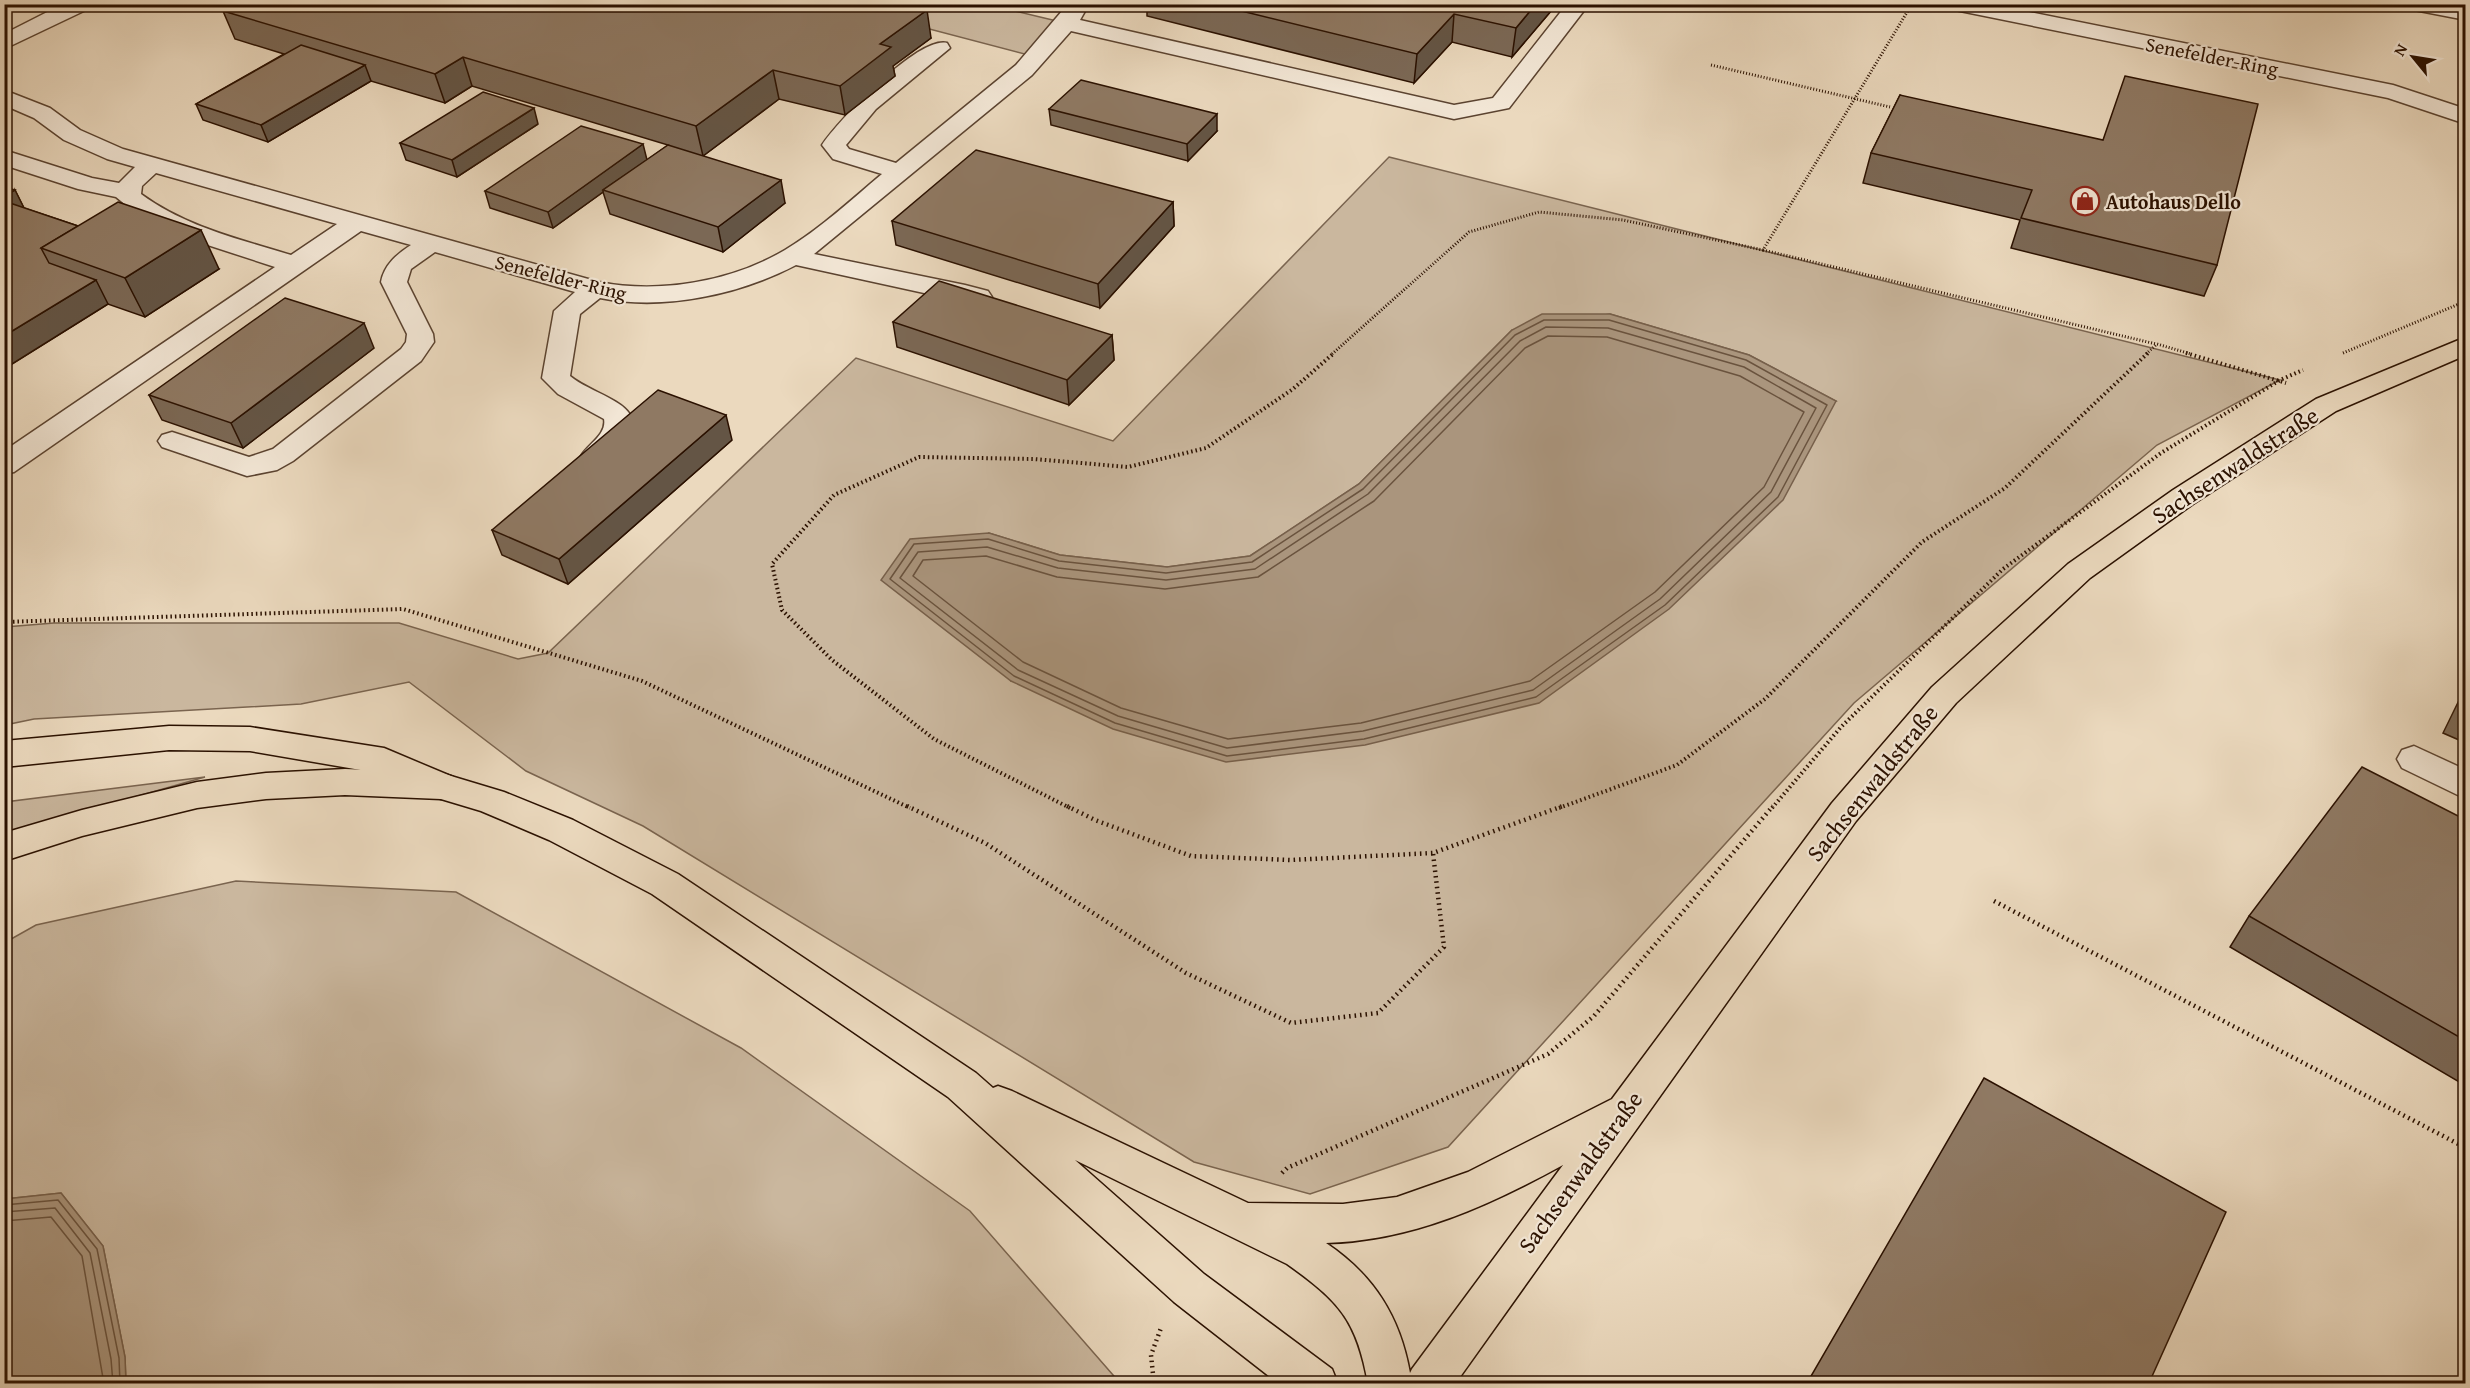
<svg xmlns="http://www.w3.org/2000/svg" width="2470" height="1388" viewBox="0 0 2470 1388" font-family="'Gentium Book Plus',serif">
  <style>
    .green { fill: #cab79e; stroke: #7a644f; stroke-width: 1.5; fill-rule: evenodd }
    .water { fill: #aa957d; stroke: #77604b; stroke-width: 1.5 }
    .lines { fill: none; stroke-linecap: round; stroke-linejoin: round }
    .shore { stroke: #6a533e; stroke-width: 1.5 }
    .minor-casing { stroke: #5b4330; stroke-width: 3 }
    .major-casing { stroke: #2b1100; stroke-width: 3 }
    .highway-casing { stroke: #2b1100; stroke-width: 3 }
    .path-far2 { stroke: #2b1100; stroke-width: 3; stroke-dasharray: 1 2; stroke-linecap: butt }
    .path-far1 { stroke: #2b1100; stroke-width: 4; stroke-dasharray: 1.5 3; stroke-linecap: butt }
    .path { stroke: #2b1100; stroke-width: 4.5; stroke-dasharray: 1.5 4; stroke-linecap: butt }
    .minor { fill: #f2e6d5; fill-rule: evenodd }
    .major { fill: #ebd9be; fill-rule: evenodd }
    .highway { fill: #ebd9be; fill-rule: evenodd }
    .wall { fill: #7b6855; stroke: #2b1100; stroke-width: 1.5 }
    .shaded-wall { fill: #645545; stroke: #2b1100; stroke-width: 1.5 }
    .building { fill: #8f7963; stroke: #2b1100; stroke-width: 1.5 }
    .labels { text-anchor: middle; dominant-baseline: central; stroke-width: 4.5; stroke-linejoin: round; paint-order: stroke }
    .far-street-label { font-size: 20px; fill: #2b1100; stroke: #f2e6d5 }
    .far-poi-label { font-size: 20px; font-weight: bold; fill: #2b1100; stroke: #f2e6d5; text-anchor: start }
    .street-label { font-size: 24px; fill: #2b1100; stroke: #f2e6d5 }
  </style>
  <rect width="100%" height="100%" fill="#ebd9be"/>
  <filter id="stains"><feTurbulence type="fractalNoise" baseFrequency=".00333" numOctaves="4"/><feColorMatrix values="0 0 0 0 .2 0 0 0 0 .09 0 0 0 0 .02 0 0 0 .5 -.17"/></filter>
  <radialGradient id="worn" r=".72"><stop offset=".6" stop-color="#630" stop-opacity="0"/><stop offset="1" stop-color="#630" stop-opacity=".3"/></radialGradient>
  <g class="green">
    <path d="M838,5H990L1065,23L1036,57Z"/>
    <path d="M1389,157L2280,380L2157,445L1854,703L1448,1147L1310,1194L1194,1162L643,826L526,771L409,682L301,704L34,719L5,725V627L54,623H399L518,659L548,653L856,358L1113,441ZM1610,314L1749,355L1836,401L1011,681L989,533L1060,555L1167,567L1250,556L1359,484L1512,330Z"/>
    <path d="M205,777L5,834V802Z"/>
    <path d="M236,881L456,892L741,1048L970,1211L1120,1383H126L125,1357L103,1246L61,1193L5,1199L4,943L36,925Z"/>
  </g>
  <g class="water">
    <path d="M1542,314H1610L1749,355L1836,401L1783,500L1669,609L1539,703L1365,745L1226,762L1113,729L1011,681L881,580L910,539L989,533L1060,555L1167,567L1250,556L1359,484L1512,330Z"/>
    <path d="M61,1193L103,1246L125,1357L126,1383H5V1199Z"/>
  </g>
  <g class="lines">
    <g class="shore">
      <path d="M1544,320H1609L1746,360L1827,405L1778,497L1665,605L1536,697L1364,739L1227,756L1115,723L1014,676L890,579L914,544L988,539L1059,561L1166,573L1252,562L1363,489L1515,335Z"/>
      <path d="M1546,327L1608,328L1744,367L1816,408L1771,492L1660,599L1533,690L1363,731L1227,748L1118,716L1018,670L900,578L918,552L987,547L1058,568L1166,580L1255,569L1368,494L1520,341Z"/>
      <path d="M1548,336L1607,337L1740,376L1804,412L1764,487L1655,592L1530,681L1361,723L1228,739L1121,708L1023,662L913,576L923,560L986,556L1057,577L1165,589L1258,577L1374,501L1525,348Z"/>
      <path d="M4,1205L58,1200L97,1249L119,1358L120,1384"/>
      <path d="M4,1212L55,1208L90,1253L111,1359L113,1384"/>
      <path d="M4,1221L51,1217L82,1256L104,1384"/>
    </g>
    <g class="minor-casing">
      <g id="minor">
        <path d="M63,4H90L88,9L4,49V34Z"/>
        <path d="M1068,4H1089L1080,20L1454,105L1493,98L1567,4H1589L1509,108L1454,119L1071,31L1032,75L814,254L965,285L988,291L992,297L988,303L979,305L796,265C739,295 663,311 600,298L580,314L570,376C596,398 663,406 617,451C606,461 600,467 585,462L581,456C588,444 607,435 604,419L558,394L542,378L554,311L575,292L435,252L411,269L407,282L433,334L434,342L421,361L293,461L277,470L247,476L162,447L158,441L162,435L172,432L249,457L273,449L401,349L406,342L407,334L381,282C384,265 397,254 411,245L361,231L14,472L4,474V451L275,267L177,235L137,214L116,197L78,189L4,165V150L92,178L119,183L135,167L107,159L64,140L34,118L4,105V90L50,108L80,130L123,149L599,282C659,294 731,282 785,250C820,229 851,200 882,174L833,159L822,145C839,120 918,36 947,43L950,48L876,109L846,145L849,149L896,163L1016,65ZM156,173L337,224L291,255C239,239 186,227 141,194L142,186Z"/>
        <path d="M1945,4H1989L2393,85L2466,109V124L2388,98L1955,10L1947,9Z"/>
        <path d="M2407,4H2451L2466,7V20L2409,9Z"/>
        <path d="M2414,746L2466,770V799L2402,768L2397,759L2402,750Z"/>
      </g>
    </g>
    <g class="major-casing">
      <path id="major" d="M2466,337V355L2336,411L2193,504L2090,578L1956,703L1856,821L1455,1384H1368C1357,1320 1339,1301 1287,1264L1075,1160L1204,1274L1332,1369L1338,1384H1279L1174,1302L948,1097L652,894L549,840L481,811L441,799L345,795L266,799L197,808L82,836L4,861V833L82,810L197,782L266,773L345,769L441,773L504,792L573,820L678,874L976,1073L993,1088L998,1086L1012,1091L1248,1203L1343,1204L1397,1197L1468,1172L1612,1099L1832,803L1932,687L2068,564L2173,490L2316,399ZM1563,1165L1412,1369L1410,1373C1400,1317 1374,1275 1326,1243C1412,1241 1490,1205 1563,1165Z"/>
    </g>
    <g class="highway-casing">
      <path id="highway" d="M169,726L250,727L384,748L453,777L458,786L453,795L441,799L378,773L250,751L169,750L4,767V741Z"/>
    </g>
    <g class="path-far2">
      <path d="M1711,65L1890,107"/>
      <path d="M1763,250L2156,344"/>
      <path d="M2343,353L2466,301"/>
      <path d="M1332,354L1469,232L1539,212L1623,220L1763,250L1912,4"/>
      <path d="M2146,354L2157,344L2191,354"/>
    </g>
    <g class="path-far1">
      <path d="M2186,353L2286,383"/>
      <path d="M4,622L403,609L642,681L910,808"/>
      <path d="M1070,808L934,739L832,660L782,610L772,564L834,495L919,457L1034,459L1128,467L1206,448L1293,389L1334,353"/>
      <path d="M1559,808L1677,765L1765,699L1922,542L2005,488L2148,353"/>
      <path d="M1772,808L1841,727L2003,569L2161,453L2280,380L2303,370"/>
    </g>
    <g class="path">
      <path d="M907,806L985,843L1186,973L1291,1023L1378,1013L1444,947L1433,853"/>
      <path d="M1067,806L1095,820L1191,856L1291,860L1433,853L1563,806"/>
      <path d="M1994,901L2466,1148"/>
      <path d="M1282,1173L1287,1168L1548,1054L1594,1016L1773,806"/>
      <path d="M1154,1384L1151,1355L1161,1328"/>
    </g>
    <use href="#minor" class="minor"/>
    <use href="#major" class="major"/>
    <use href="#highway" class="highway"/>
  </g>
  <g class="wall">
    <path d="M206,4H906L931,38L893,66L895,76L845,115L779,99L703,156L785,203L723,252L610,214L603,192L553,228L490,208L485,191L647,160L668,145L472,86L445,103L371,81L268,142L203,120L196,104L284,54L235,39L223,11L225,10Z"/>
    <path d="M1147,4H1557L1512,57L1452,42L1414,83L1147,16Z"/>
    <path d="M1900,95L2217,265L2204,296L2011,248L2020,220L1863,183L1871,153Z"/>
    <path d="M1049,109L1217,131L1188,161L1051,125Z"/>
    <path d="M538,124L457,177L406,160L400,143Z"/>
    <path d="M15,190L24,208L78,226L219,269L145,317L108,304L4,369Z"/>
    <path d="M1173,202L1174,226L1100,308L896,245L892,221Z"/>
    <path d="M893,322L1112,335L1114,360L1069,405L897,347Z"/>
    <path d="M374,348L243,448L162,420L149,395Z"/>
    <path d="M732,440L568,584L502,555L492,530Z"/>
    <path d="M2466,686V743L2443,733Z"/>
    <path d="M2466,820V1086L2230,947L2249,916Z"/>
  </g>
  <g class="shaded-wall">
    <path d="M1536,4H1557L1512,57L1516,28Z"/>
    <path d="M927,10L931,38L893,66L895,76L845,115L840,86L880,44Z"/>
    <path d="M1454,14L1452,42L1414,83L1417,54Z"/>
    <path d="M463,57L472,86L445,103L435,74Z"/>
    <path d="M365,65L371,81L268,142L261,125Z"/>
    <path d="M773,70L779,99L703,156L696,126Z"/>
    <path d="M534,108L538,124L457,177L452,160Z"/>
    <path d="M1217,114V131L1188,161L1187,144Z"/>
    <path d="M643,144L647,160L603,190V192L553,228L548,212Z"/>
    <path d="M781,180L785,203L723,252L718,227Z"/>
    <path d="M15,190L27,214L4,210V196Z"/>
    <path d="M1173,202L1174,226L1100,308L1098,284Z"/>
    <path d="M201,230L219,269L145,317L125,278Z"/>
    <path d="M96,280L108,304L4,369V336Z"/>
    <path d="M364,323L374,348L243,448L231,423Z"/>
    <path d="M1112,335L1114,360L1069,405L1067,380Z"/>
    <path d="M726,415L732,440L568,584L559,559Z"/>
  </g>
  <g class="building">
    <path d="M236,4H906L927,10L880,44L891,47L840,86L773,70L696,126L463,57L435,74L223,11Z"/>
    <path d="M1213,4H1536L1516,28L1454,14L1417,54Z"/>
    <path d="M301,45L365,65L261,125L196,104Z"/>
    <path d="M2125,76L2258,104L2217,265L2021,218L2032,190L1871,153L1900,95L2103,140Z"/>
    <path d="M1081,80L1217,114L1187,144L1049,109Z"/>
    <path d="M483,92L534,108L452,160L400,143Z"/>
    <path d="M581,126L643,144L548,212L485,191Z"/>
    <path d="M668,145L781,180L718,227L603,190Z"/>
    <path d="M976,150L1173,202L1098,284L892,221Z"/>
    <path d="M4,187L15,190L4,196Z"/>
    <path d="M4,201L78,226L41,248L49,263L96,280L4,336Z"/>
    <path d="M118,202L201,230L125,278L41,248Z"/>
    <path d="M939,281L1112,335L1067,380L893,322Z"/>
    <path d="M285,298L364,323L231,423L149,395Z"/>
    <path d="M658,390L726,415L559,559L492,530Z"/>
    <path d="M2362,767L2466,820V1041L2249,916Z"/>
    <path d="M1984,1078L2226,1212L2149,1383H1807Z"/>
  </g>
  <defs>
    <g id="shop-ring" transform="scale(1.5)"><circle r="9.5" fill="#f2e6d5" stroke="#8f2418" stroke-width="1.5"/><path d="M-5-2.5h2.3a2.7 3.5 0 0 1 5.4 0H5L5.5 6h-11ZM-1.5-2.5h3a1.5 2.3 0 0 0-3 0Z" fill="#8f2418"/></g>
  </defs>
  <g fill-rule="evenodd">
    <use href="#shop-ring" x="2085" y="201"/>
  </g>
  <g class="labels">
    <g class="far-street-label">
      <text transform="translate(2212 56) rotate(11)">Senefelder-Ring</text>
      <text transform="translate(561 277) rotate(14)">Senefelder-Ring</text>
    </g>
    <g class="far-poi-label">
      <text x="2106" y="201">Autohaus Dello</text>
    </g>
    <g class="street-label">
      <text transform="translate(2235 465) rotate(-33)">Sachsenwaldstraße</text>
      <text transform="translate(1872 783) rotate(-51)">Sachsenwaldstraße</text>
      <text transform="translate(1580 1172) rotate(-54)">Sachsenwaldstraße</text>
    </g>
  </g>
  <rect width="2470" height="1388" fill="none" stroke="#ebd9be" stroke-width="24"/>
  <rect x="6" y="6" width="2458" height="1376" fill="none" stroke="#2b1100" stroke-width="3"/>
  <rect x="12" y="12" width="2446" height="1364" fill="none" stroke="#2b1100" stroke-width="1.5"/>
  <g transform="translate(2413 57) rotate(300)" stroke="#f2e6d5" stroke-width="4.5" paint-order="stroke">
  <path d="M0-4.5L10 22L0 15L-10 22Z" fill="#2b1100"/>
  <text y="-9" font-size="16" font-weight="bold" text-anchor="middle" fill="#2b1100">N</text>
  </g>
  <rect width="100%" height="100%" filter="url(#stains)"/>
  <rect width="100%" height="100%" fill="url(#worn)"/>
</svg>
